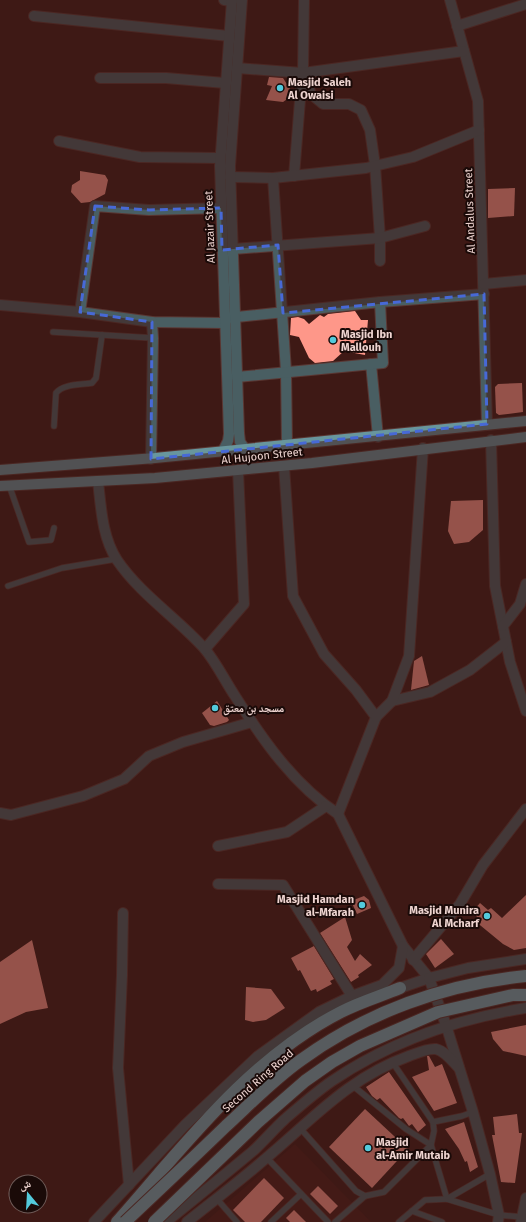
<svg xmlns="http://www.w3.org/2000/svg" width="526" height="1222" viewBox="0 0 526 1222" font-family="'Fira Sans','Noto Naskh Arabic',sans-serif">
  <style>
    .built { fill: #491c17 }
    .building { fill: #fe9789 }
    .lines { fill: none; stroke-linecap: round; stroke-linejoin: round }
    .service-casing { stroke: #5a3733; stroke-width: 7 }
    .minor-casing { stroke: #5a3733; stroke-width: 12 }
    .tertiary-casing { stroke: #5a3733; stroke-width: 12 }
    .primary-casing { stroke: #5a3733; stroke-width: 12 }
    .motorway-casing { stroke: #5a3733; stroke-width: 14 }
    .service { stroke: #495e62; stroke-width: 5.5 }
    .minor { stroke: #495e62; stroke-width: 10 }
    .tertiary { stroke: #495e62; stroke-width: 10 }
    .primary { stroke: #68969d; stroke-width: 10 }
    .motorway { stroke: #75acb5; stroke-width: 12 }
    .motorway-bridge-casing { stroke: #5a3733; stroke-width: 14; stroke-linecap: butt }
    .motorway-bridge { stroke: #75acb5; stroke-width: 12 }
    .marked { fill: none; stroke: #4769d6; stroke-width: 3; stroke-dasharray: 8 5; stroke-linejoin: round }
    .poi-dot { fill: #53cadc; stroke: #1a0a08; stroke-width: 1.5 }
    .labels { text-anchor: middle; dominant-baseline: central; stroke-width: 4; stroke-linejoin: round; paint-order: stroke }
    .poi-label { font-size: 11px; font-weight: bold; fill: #eed4d0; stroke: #1a0a08; text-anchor: start }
    .street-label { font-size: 11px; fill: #eed4d0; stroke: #1a0a08 }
  </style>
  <rect width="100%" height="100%" fill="#3e1915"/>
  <path class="built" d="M295,1144L371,1222H205Z"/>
  <g class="building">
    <path d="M269,77L283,78L290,89V97L283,102L266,100L272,86L267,85Z"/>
    <path d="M80,171L105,175L108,180L105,194L90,202L81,203L71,192L72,185L80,180Z"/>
    <path d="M515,188L514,216L488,218V189Z"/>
    <path d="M355,311L361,320H368L365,355L344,351L333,361L315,363L309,358L299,337L290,335L291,318L298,317L304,319L309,324L320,315L324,317L328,314Z"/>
    <path d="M522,383L523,412L499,415L496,413L495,387L498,384Z"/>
    <path d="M483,500V530L469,542L454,544L448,531L451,501Z"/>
    <path d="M422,656L429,685L411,690L414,661Z"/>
    <path d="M217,701L229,720L227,722L214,726L210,725L202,713Z"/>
    <path d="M526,895V948L514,950L503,944L475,921L477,917L473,911L480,903L488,910L491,908L502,918Z"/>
    <path d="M364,896L369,900L371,908L357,914L351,901Z"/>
    <path d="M345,917L352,940L347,947L355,961L360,954L372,965L358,975L359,977L351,982L320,933Z"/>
    <path d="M441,939L454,954L435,968L426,954Z"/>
    <path d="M32,940L48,1008L26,1012L0,1024V962Z"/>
    <path d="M314,946L334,979L330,981L332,984L317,992L316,989L311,991L300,970L298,971L291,958Z"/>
    <path d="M246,987L271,989L285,1008L266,1020L253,1022L245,1020Z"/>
    <path d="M526,1025V1056L503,1051L493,1039L491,1032Z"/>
    <path d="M427,1056H429L435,1067L442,1064L457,1103L434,1111L412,1077L429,1070Z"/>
    <path d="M389,1072L426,1125L418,1132L412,1124L409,1126L403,1118L401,1119L399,1118L380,1098L377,1100L372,1096L366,1087Z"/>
    <path d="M365,1109L408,1149L372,1188L329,1147Z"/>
    <path d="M517,1114L519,1133H522L515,1183L501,1182L492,1135H495L493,1117Z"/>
    <path d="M464,1122L478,1167L470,1172L467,1161L465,1162L459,1149L445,1129Z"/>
    <path d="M264,1178L284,1198L261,1222H245L233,1210Z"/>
    <path d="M318,1186L338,1206L330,1214L310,1194Z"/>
    <path d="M294,1210L306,1222H290L286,1218Z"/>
  </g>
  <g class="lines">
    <g class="service-casing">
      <g id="service">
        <path d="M53,332L153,338"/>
        <path d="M54,426L56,393C63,384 80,385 92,383L96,378L102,335"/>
        <path d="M9,485L29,542L51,540L54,528"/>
        <path d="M8,586L62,568L116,559"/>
        <path d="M352,1085L406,1129L431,1145L434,1131L433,1122L393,1063"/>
        <path d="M433,1122L462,1116L473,1112"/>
        <path d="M300,1128L356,1191L365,1196L384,1192L431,1145L447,1199L499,1215L522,1217"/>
        <path d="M267,1158L328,1222"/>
        <path d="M217,1199L237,1222"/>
        <path d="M412,1211L442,1222"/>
        <path d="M271,1222L301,1194"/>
        <path d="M335,1222L365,1196"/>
        <path d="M399,1222L425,1200L447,1199L490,1174"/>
      </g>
    </g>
    <g class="minor-casing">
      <g id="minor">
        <path d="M224,0L232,1"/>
        <path d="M304,0L303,73L311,94L323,104H349L361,110L370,130L375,165L380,238V261"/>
        <path d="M450,0L478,101L487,424"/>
        <path d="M34,16L229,36"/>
        <path d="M457,26L526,4"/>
        <path d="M237,68L303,73L464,51"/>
        <path d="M100,78H166L225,83"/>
        <path d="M59,141L140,157L220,158"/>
        <path d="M294,176L302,75"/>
        <path d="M230,177L273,178L366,168L413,157L479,130"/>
        <path d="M273,178L286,371L287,446"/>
        <path d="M233,249L380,238L425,226"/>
        <path d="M484,284L526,280"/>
        <path d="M0,305L80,312L152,322L225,323"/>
        <path d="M80,312L95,206L149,210L221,208"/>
        <path d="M227,318L380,302L484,294"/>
        <path d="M371,364L378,437"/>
        <path d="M237,377L383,363L380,302"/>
        <path d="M491,440L495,586L510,662L526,711"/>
        <path d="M151,459L153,338L152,322"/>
        <path d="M284,466L293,596L324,654L356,690L376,717L338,814"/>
        <path d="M98,481C101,507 102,537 117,560C140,594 177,618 204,648C216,662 225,681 235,696C263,740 294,785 338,814L403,946L429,978L446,1025L473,1112L490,1174L499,1215L498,1222"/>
        <path d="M503,626L520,604L526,584"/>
        <path d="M205,649L244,604L238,470"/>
        <path d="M392,701L430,692L470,670L506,642"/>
        <path d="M376,717L392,701L409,656L423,448"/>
        <path d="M0,813L11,815L83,796L124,779L149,756L183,742L252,722"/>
        <path d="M218,846L287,832L326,806"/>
        <path d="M218,884L283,885L352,996"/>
        <path d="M123,913L122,975L118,1068L129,1185"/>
        <path d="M413,960L460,904L483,865L526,809"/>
        <path d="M400,988L429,978"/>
        <path d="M166,1222C195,1199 224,1175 253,1151C264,1141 274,1129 285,1119C300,1106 316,1092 332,1081C391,1041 456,1019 526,1008"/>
        <path d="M521,1222L526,1198"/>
      </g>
    </g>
    <g class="tertiary-casing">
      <g id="tertiary">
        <path d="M242,0L230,166L239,433L240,442L245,449"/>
        <path d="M223,451L228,441L229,434L220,166L232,0"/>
        <path d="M429,978L468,968L526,959"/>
        <path d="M94,1222L185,1125L258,1056L319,1012L352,996L382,985L399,968L403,946"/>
        <path d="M187,1222C213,1201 240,1181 265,1159C313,1119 348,1078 409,1056C417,1053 428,1048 436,1049C445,1051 453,1062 459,1068"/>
      </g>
    </g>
    <g class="primary-casing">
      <g id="primary">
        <path d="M0,470L155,458L526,421"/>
        <path d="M0,486L155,478L312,463L526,437"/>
      </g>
    </g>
    <g class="motorway-casing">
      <path id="motorway" d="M117,1222C184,1146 249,1059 341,1012C360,1002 381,996 400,988"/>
    </g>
    <use href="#service" class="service"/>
    <use href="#minor" class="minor"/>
    <use href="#tertiary" class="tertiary"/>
    <use href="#primary" class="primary"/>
    <use href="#motorway" class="motorway"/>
    <g class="motorway-bridge-casing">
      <g id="motorway-bridge">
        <path d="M125,1222C159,1190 193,1158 226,1126C251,1103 274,1079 301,1060C367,1012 445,984 526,976"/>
        <path d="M154,1222L258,1122L305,1081L332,1062L360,1046L438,1012L513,995H526"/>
      </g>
    </g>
    <use href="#motorway-bridge" class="motorway-bridge"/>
  </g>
  <path d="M0 0H526V1222H0ZM95,206L149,210L221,208L222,250L278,245L283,313L484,294L487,424L151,459L152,322L80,312Z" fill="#3e1915" fill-opacity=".55" fill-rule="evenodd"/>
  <path class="marked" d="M95,206L149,210L221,208L222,250L278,245L283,313L484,294L487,424L151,459L152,322L80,312Z"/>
  <g class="poi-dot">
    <circle cx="280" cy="88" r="4"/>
    <circle cx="333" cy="340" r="4"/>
    <circle cx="215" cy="708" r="4"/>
    <circle cx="362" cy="905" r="4"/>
    <circle cx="487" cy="916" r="4"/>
    <circle cx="368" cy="1148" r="4"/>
  </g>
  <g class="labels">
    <g class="poi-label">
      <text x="288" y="82">Masjid Saleh<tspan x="288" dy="13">Al Owaisi</tspan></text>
      <text x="341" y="334">Masjid Ibn<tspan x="341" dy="13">Mallouh</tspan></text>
      <text x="223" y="708">مسجد بن معتق</text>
      <text x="354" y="899" text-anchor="end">Masjid Hamdan<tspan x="354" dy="13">al-Mfarah</tspan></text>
      <text x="479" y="910" text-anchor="end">Masjid Munira<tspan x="479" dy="13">Al Mcharf</tspan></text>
      <text x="376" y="1142">Masjid<tspan x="376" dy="13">al-Amir Mutaib</tspan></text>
    </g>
    <g class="street-label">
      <text transform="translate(470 211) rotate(-92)">Al Andalus Street</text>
      <text transform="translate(210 227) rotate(-92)">Al Jazair Street</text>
      <text transform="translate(262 456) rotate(-6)">Al Hujoon Street</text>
      <text transform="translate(258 1081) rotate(-41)">Second Ring Road</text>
    </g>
  </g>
  <g transform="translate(28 1194) rotate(342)"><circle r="19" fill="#1a0a08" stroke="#6f5b58"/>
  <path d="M0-3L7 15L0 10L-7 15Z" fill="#53cadc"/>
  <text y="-6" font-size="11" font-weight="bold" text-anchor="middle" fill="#eed4d0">ش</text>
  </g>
</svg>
